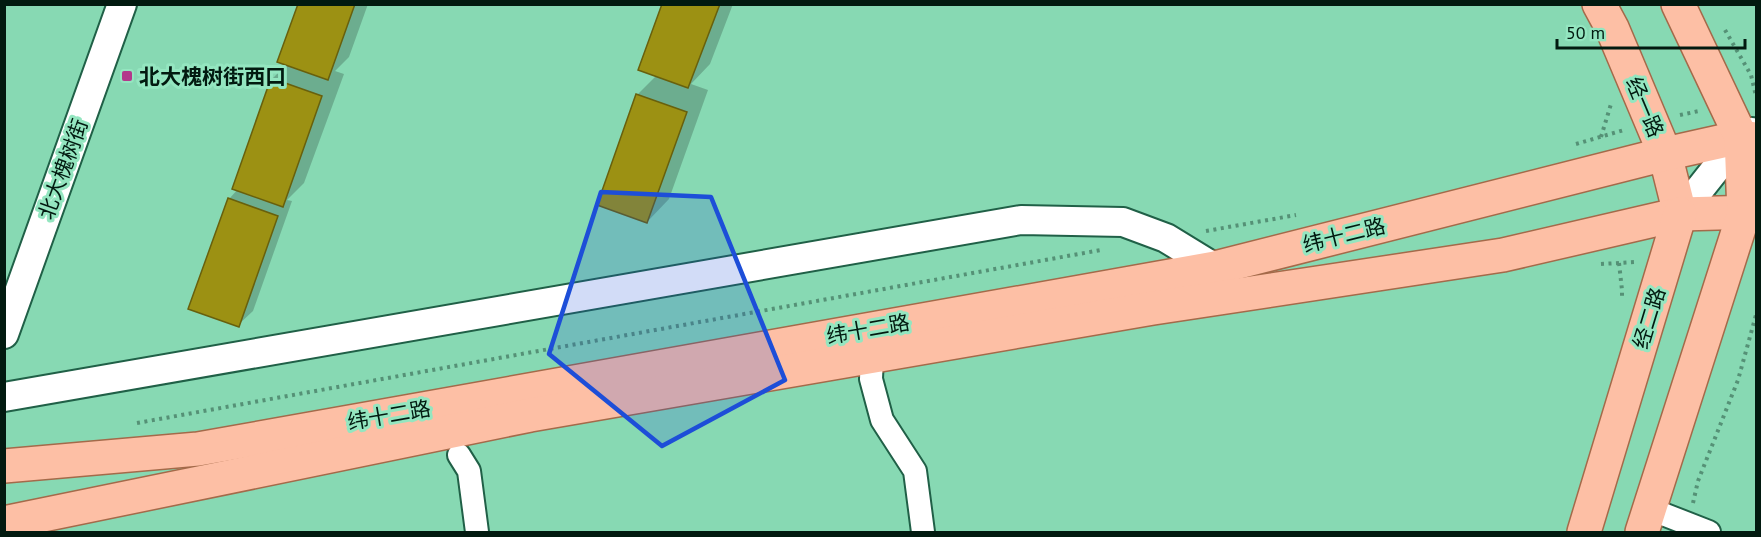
<svg xmlns="http://www.w3.org/2000/svg" width="1761" height="537" viewBox="0 0 1761 537" font-family="'PT Sans','Noto Sans SC',sans-serif">
  <style>
    .shadow { fill: #0003 }
    .building { fill: #9c9113; stroke: #68600d; stroke-width: 1.5 }
    .lines { fill: none; stroke-linecap: round; stroke-linejoin: round }
    .minor-casing { stroke: #206047; stroke-width: 26 }
    .tertiary-casing { stroke: #206047; stroke-width: 32 }
    .primary-casing { stroke: #a46a4a; stroke-width: 36 }
    .path { stroke: #559176; stroke-width: 4; stroke-dasharray: 3 4.5; stroke-linecap: butt }
    .minor { stroke: #fff; stroke-width: 22 }
    .tertiary { stroke: #fff; stroke-width: 28 }
    .primary { stroke: #fdbfa5; stroke-width: 33 }
    .marked { fill: #1d4ed8; fill-opacity: 0.2; stroke: #1d4ed8; stroke-width: 4.5; stroke-linejoin: round }
    .poi-dot { fill: #b3398b; stroke: #94e6c0; stroke-width: 2 }
    .labels { text-anchor: middle; dominant-baseline: central; stroke-width: 6; stroke-linejoin: round; paint-order: stroke }
    .poi-label { font-size: 21px; font-weight: bold; fill: #021a10; stroke: #94e6c0; text-anchor: start }
    .street-label { font-size: 21px; fill: #021a10; stroke: #94e6c0 }
  </style>
  <rect width="100%" height="100%" fill="#87d9b3"/>
  <g class="shadow">
    <path d="M299,4H368L349,57L335,71L344,74L304,183L287,200L292,201L253,311L238,325L229,199L238,189L234,188L273,78L287,64Z"/>
    <path d="M664,4H733L710,64L691,84L708,90L669,199L647,222L637,95L657,75Z"/>
  </g>
  <g class="building">
    <path d="M298,4H355L328,80L277,62Z"/>
    <path d="M662,4H720L688,88L638,70Z"/>
    <path d="M271,78L322,96L283,207L232,189Z"/>
    <path d="M636,94L687,112L647,223L597,205Z"/>
    <path d="M228,198L278,216L239,327L188,309Z"/>
  </g>
  <g class="lines">
    <g class="minor-casing">
      <g id="minor">
        <path d="M872,356L871,379L882,420L915,471L923,532"/>
        <path d="M459,455L469,471L477,532"/>
        <path d="M1650,509L1709,532"/>
      </g>
    </g>
    <g class="tertiary-casing">
      <g id="tertiary">
        <path d="M1680,214L1741,137L1752,132"/>
        <path d="M4,334L122,4"/>
        <path d="M4,397L1021,220L1123,222L1166,238L1215,268"/>
      </g>
    </g>
    <g class="primary-casing">
      <g id="primary">
        <path d="M1599,4L1612,28L1665,154L1680,214"/>
        <path d="M4,466L198,449L1215,268L1665,154L1741,137L1756,139"/>
        <path d="M4,523L530,415L1153,308L1503,255L1680,214L1756,212"/>
        <path d="M1584,532L1680,214"/>
        <path d="M1642,532L1744,213L1741,137L1678,4"/>
      </g>
    </g>
    <g class="path">
      <path d="M1725,30L1751,75L1756,96"/>
      <path d="M1680,115L1699,111"/>
      <path d="M1601,137L1611,104L1610,102"/>
      <path d="M1576,144L1624,130"/>
      <path d="M1206,231L1296,215"/>
      <path d="M1619,263L1622,290V300"/>
      <path d="M1601,264L1636,262"/>
      <path d="M137,423L1101,250"/>
      <path d="M1693,503L1698,481L1738,380L1756,315"/>
    </g>
    <use href="#minor" class="minor"/>
    <use href="#tertiary" class="tertiary"/>
    <use href="#primary" class="primary"/>
  </g>
  <path class="marked" d="M601,192L711,197L785,380L662,446L549,354Z"/>
  <rect class="poi-dot" x="121" y="70" width="12" height="12" rx="3"/>
  <g class="labels">
    <g class="poi-label">
      <text x="139" y="76">北大槐树街西口</text>
    </g>
    <g class="street-label">
      <text transform="translate(1645 107) rotate(67)">经一路</text>
      <text transform="translate(63 169) rotate(-70)">北大槐树街</text>
      <text transform="translate(1344 235) rotate(-14)">纬十二路</text>
      <text transform="translate(1649 318) rotate(-73)">经二路</text>
      <text transform="translate(868 329) rotate(-10)">纬十二路</text>
      <text transform="translate(389 415) rotate(-10)">纬十二路</text>
    </g>
  </g>
  <rect width="1761" height="537" fill="none" stroke="#021a10" stroke-width="12"/>
  <path d="M1557 39v9h188v-9" fill="none" stroke="#021a10" stroke-width="3"/>
  <text x="1566" y="39" font-size="18" fill="#021a10" stroke="#94e6c0" stroke-width="4.5" paint-order="stroke">50 m</text>
</svg>
